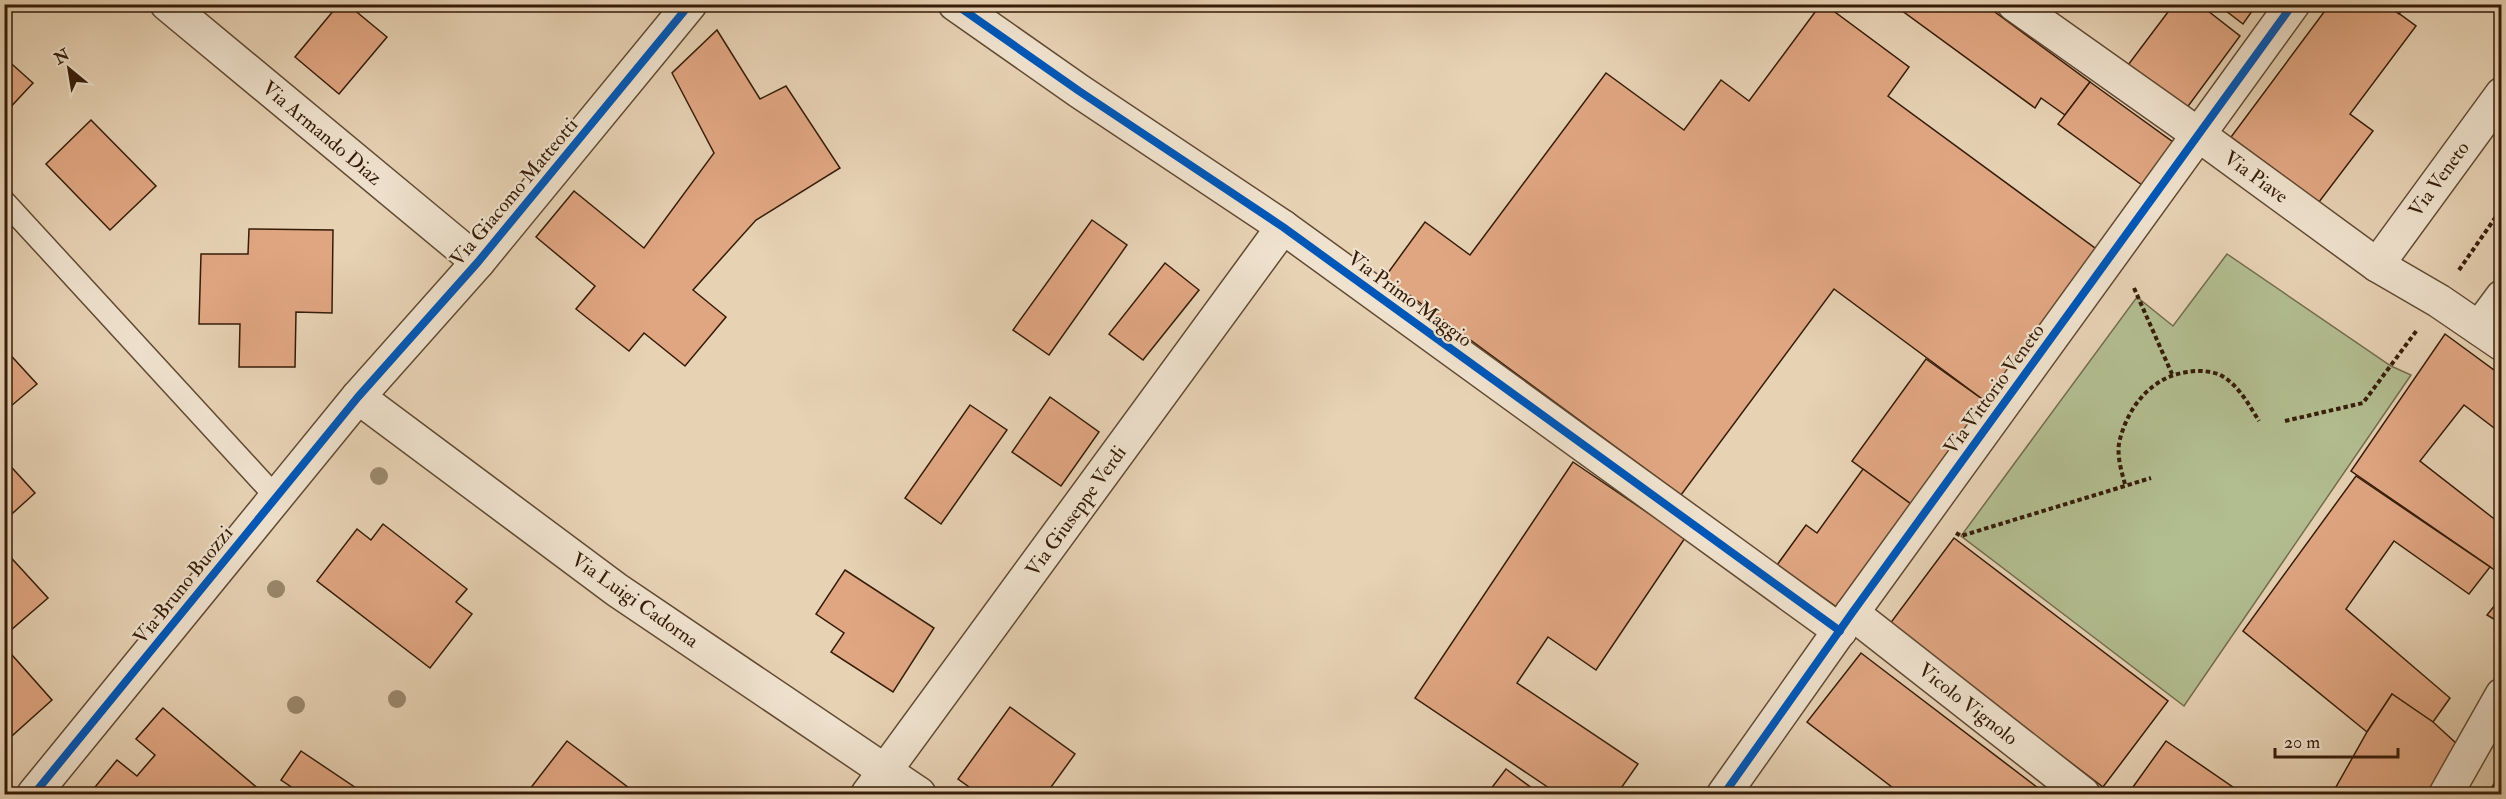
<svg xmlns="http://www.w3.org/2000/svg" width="2506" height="799" viewBox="0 0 2506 799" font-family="'IM FELL Double Pica',serif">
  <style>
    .green { fill: #b2bd90; stroke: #746c4c; stroke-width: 1.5 }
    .building { fill: #e0a682; stroke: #361c08; stroke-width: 1.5 }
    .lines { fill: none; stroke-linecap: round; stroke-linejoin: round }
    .service-casing { stroke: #624a33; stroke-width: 24 }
    .minor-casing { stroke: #624a33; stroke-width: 36 }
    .tertiary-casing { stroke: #624a33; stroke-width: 36 }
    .path { stroke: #361c08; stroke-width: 4; stroke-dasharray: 4.5 3; stroke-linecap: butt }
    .service { stroke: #efe2ce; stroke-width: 21 }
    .minor { stroke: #efe2ce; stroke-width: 33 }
    .tertiary { stroke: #efe2ce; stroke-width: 33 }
    .cycleway-casing { stroke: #efe2ce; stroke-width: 11 }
    .cycleway { stroke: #0057b8; stroke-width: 8 }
    .tree { fill: #9a886c }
    .labels { text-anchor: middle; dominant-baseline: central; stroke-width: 4.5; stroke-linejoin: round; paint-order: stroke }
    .street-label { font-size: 20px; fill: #361c08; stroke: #efe2ce }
  </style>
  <rect width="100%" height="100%" fill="#e7d2b4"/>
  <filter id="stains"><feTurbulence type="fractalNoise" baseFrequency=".00333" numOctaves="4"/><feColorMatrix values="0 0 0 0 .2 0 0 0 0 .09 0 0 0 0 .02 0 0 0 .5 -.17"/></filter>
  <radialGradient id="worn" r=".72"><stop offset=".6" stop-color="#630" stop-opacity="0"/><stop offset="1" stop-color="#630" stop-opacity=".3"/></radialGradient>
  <path class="green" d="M2227,254L2391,366L2411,375L2184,706L1961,536L2137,297L2173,326Z"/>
  <g class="building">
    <path d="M339,4H347L387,37L339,94L295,57Z"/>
    <path d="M1821,4H1824L1909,67L1888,96L2099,251L1989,404L1834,289L1681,495L1385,277L1425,222L1470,255L1606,73L1684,130L1721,80L1749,101Z"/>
    <path d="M1905,4H1984L2090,82L2065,115L2041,98L2035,108L1901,10Z"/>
    <path d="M2174,4H2199L2240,36L2186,109L2128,65Z"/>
    <path d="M2217,4H2257L2243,24Z"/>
    <path d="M2330,4H2386L2416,26L2350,114L2373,131L2319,202L2231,137Z"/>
    <path d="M2386,4H2406L2399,14Z"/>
    <path d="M717,30L760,99L786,86L840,168L756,220L693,290L726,317L685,366L644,333L629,351L576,309L595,286L536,237L574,191L644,248L714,153L672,73Z"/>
    <path d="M4,57L33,83L4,114Z"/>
    <path d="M2090,82L2173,142L2142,185L2058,124Z"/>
    <path d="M91,120L156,186L110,230L46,164Z"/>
    <path d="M1092,220L1127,245L1049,355L1013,330Z"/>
    <path d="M249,229L333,230L332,313L296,312L295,367H239L240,324H199L201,254H248Z"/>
    <path d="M1165,263L1199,290L1143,360L1109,334Z"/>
    <path d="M2445,334L2502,376V434L2464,405L2420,461L2502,525V575L2351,471Z"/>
    <path d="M4,348L37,384L4,412Z"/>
    <path d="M1926,359L1989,404L1915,507L1852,461Z"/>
    <path d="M1050,397L1099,432L1061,486L1012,452Z"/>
    <path d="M970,405L1007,430L941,524L905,498Z"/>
    <path d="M4,459L35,493L4,521Z"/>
    <path d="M1573,462L1685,538L1596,670L1548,637L1517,683L1638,764L1617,794H1558L1415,698Z"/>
    <path d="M1863,469L1915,507L1841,610L1777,565L1806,525L1817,533Z"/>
    <path d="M2356,476L2490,567L2469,594L2394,541L2346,609L2450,698L2433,722L2392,694L2367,732L2243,631Z"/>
    <path d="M383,524L467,589L456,602L472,614L430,668L317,581L357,529L371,540Z"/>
    <path d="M1954,538L2168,701L2103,787L1889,625Z"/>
    <path d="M4,550L48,598L4,636Z"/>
    <path d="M845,570L934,628L893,692L831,652L844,633L816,614Z"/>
    <path d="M2500,599L2502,600V624L2487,615Z"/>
    <path d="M4,646L52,700L4,743Z"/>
    <path d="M1861,653L2046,794H1967L1962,790L1959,794H1901L1807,722Z"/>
    <path d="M2392,694L2433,722L2458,745L2429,794H2332L2367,732Z"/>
    <path d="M1010,707L1075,754L1046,794H979L958,779Z"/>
    <path d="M163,708L261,791L258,794H94L91,792L117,760L137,776L155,755L136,739Z"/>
    <path d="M567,741L637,794H526Z"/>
    <path d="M2166,741L2243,794H2128Z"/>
    <path d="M301,751L365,794H302L281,780Z"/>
    <path d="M1506,769L1540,794H1487Z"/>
    <path d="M2502,770V794H2488Z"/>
  </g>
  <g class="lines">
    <g class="service-casing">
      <path id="service" d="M4,201L276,497"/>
    </g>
    <g class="minor-casing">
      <g id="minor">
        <path d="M167,4L478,262"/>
        <path d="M955,4L1079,91L1283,227L1840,631"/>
        <path d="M2014,4L2199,135L2377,265L2439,301L2502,344"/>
        <path d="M2377,265L2502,94"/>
        <path d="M2479,328L2502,297"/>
        <path d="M358,397L617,590L919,794"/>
        <path d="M1852,613L2083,794"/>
        <path d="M34,794L358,397L478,262L690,4"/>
        <path d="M868,794L1283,227"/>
        <path d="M1724,794L1852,613L2293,4"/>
      </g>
    </g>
    <g class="tertiary-casing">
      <path id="tertiary" d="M2446,794L2502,695"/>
    </g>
    <g class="path">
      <path d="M2459,270L2502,208"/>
      <path d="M2134,288L2172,374"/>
      <path d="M2285,421L2363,403L2417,330"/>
      <path d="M2125,484C2121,470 2116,453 2120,439C2129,405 2153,376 2188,372C2198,370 2211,371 2220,375C2238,384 2249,405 2259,421"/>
      <path d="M1956,533L1961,536L2151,478"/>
    </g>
    <use href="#service" class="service"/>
    <use href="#minor" class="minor"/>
    <use href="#tertiary" class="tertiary"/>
    <g class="cycleway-casing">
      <g id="cycleway">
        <path d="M955,4L1079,91L1283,227L1840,631"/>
        <path d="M34,794L358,397L478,262L690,4"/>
        <path d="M1724,794L1852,613L2293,4"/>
      </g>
    </g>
    <use href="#cycleway" class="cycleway"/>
  </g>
  <g class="tree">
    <circle cx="379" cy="476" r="9"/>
    <circle cx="276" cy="589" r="9"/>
    <circle cx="397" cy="699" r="9"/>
    <circle cx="296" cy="705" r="9"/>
  </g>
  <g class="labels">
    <g class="street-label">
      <text transform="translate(322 133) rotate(40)">Via Armando Diaz</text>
      <text transform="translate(2256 177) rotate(36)">Via Piave</text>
      <text transform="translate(2439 179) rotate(-54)">Via Veneto</text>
      <text transform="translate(514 192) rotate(-50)">Via Giacomo Matteotti</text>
      <text transform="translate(1410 299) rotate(36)">Via Primo Maggio</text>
      <text transform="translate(1994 389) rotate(-54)">Via Vittorio Veneto</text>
      <text transform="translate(1076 511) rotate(-54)">Via Giuseppe Verdi</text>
      <text transform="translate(183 585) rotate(-51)">Via Bruno Buozzi</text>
      <text transform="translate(635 600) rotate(35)">Via Luigi Cadorna</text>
      <text transform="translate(1968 704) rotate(38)">Vicolo Vignolo</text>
    </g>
  </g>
  <rect width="2506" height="799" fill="none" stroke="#e7d2b4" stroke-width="24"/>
  <rect x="6" y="6" width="2494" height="787" fill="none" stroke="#361c08" stroke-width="3"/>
  <rect x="12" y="12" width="2482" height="775" fill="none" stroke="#361c08" stroke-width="1.5"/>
  <g transform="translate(69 69) rotate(330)" stroke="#efe2ce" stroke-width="4.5" paint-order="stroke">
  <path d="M0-4.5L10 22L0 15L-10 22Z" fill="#361c08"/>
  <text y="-9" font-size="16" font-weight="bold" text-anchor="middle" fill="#361c08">N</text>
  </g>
  <path d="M2275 748v9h123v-9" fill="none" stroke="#361c08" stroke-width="3"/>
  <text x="2284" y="748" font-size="18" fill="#361c08" stroke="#efe2ce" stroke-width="4.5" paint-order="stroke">20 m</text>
  <rect width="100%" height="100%" filter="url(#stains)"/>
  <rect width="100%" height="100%" fill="url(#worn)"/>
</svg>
